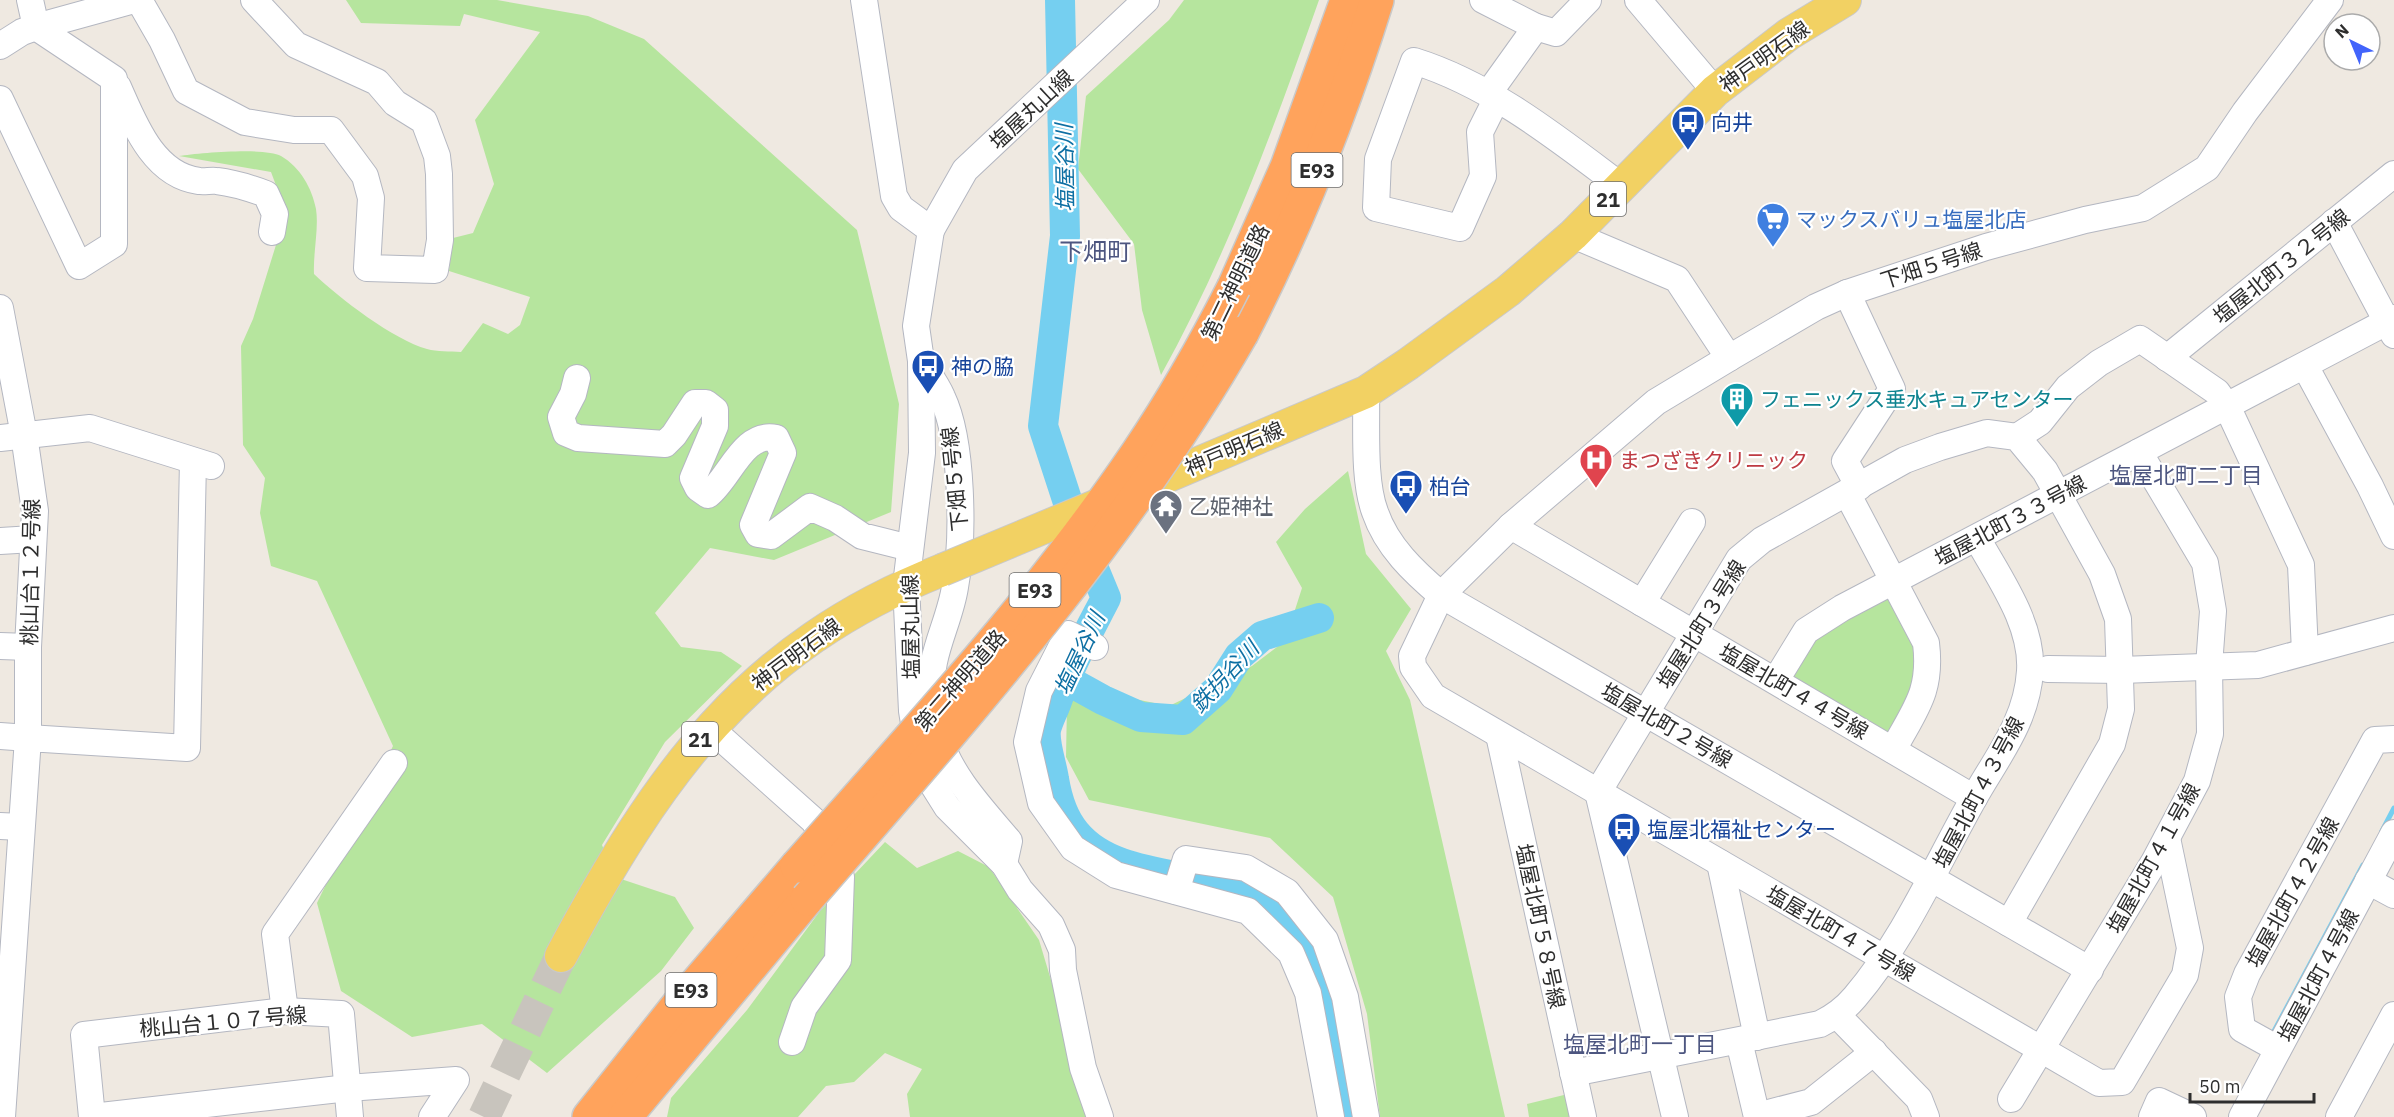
<svg xmlns="http://www.w3.org/2000/svg" width="2394" height="1117" viewBox="0 0 2394 1117" font-family="'IBM Plex Sans','Noto Sans JP',sans-serif">
  <style>
    .green { fill: #b6e59e }
    .lines { fill: none; stroke-linecap: round; stroke-linejoin: round }
    .stream { stroke: #75cff0; stroke-width: 5 }
    .river { stroke: #75cff0; stroke-width: 30 }
    .major-tunnel { stroke: #c8c4bd; stroke-width: 32; stroke-dasharray: 32 16; stroke-linecap: butt }
    .minor-casing { stroke: #b4b7c1; stroke-width: 28 }
    .major-casing { stroke: #c9c9c9; stroke-width: 34 }
    .highway-casing { stroke: #c9c9c9; stroke-width: 36 }
    .minor { stroke: #fff; stroke-width: 26 }
    .major { stroke: #f2d163; stroke-width: 32 }
    .highway { stroke: #ffa35c; stroke-width: 33 }
    .major-bridge-casing { stroke: #c9c9c9; stroke-width: 34; stroke-linecap: butt }
    .highway-bridge-casing { stroke: #c9c9c9; stroke-width: 36; stroke-linecap: butt }
    .major-bridge { stroke: #f2d163; stroke-width: 32 }
    .highway-bridge { stroke: #ffa35c; stroke-width: 33 }
    .labels { text-anchor: middle; dominant-baseline: central; stroke-width: 4.5; stroke-linejoin: round; paint-order: stroke }
    .shield { fill: #fff; stroke: #6d6d6d; stroke-width: 1.5 }
    .shield-label { font-size: 20px; font-weight: bold; fill: #2e2e2e }
    .street-label { font-size: 21px; fill: #2e2e2e; stroke: #fff }
    .transit-label { font-size: 21px; fill: #164399; stroke: #fff; text-anchor: start }
    .shop-label { font-size: 21px; fill: #366cbe; stroke: #fff; text-anchor: start }
    .culture-label { font-size: 21px; fill: #0d838f; stroke: #fff; text-anchor: start }
    .health-label { font-size: 21px; fill: #be3a42; stroke: #fff; text-anchor: start }
    .worship-label { font-size: 21px; fill: #5b616d; stroke: #fff; text-anchor: start }
    .water-label { font-size: 22px; font-style: italic; fill: #0d6fa3; stroke: #fff }
    .neighbourhood-label { font-size: 22px; fill: #4d5680; stroke: #fff }
    .quarter-label { font-size: 24px; fill: #4d5680; stroke: #fff }
  </style>
  <rect width="100%" height="100%" fill="#efe9e1"/>
  <g class="green">
    <path d="M346,0H497L588,16L644,39L857,230L899,404L891,512L774,560L710,548L655,613L681,647L721,652L742,666L665,742L602,845L615,877L675,897L694,928L661,971L547,1073L482,1024L412,1037L341,991L317,903L393,746L317,581L271,566L260,513L265,478L243,445L241,346L253,319L280,232V196L271,172L179,156C199,153 265,147 281,156C300,167 312,188 316,209C319,228 313,253 314,274C339,298 394,340 427,349C437,352 450,351 461,352L483,323L508,334L520,325L530,297L449,271L453,238L473,233L494,184L475,120L540,32L464,14L460,26L361,23Z"/>
    <path d="M1184,0H1319C1274,128 1227,256 1161,375L1142,310L1134,244L1078,169L1086,96L1169,20Z"/>
    <path d="M1348,471L1366,554L1411,609L1386,651L1410,700L1505,1117H1380L1367,1014L1333,897L1270,838L1089,800L1066,757L1067,704L1083,676L1125,697L1169,706L1252,666L1285,641L1302,588L1276,542L1305,509Z"/>
    <path d="M1887,594L1895,599L1923,668L1893,734L1883,737L1792,681L1789,671L1813,638Z"/>
    <path d="M885,842L917,868L958,851L989,867L1039,940L1092,1117H910L907,1094L922,1069L885,1053L854,1082L826,1086L798,1117H667L671,1098L747,1010L820,911Z"/>
    <path d="M1568,1094L1573,1117H1529L1527,1104Z"/>
  </g>
  <g class="lines">
    <g class="stream">
      <path d="M2382,831L2394,808"/>
      <path d="M2273,1033L2363,865"/>
    </g>
    <g class="river">
      <path d="M1060,0L1065,236L1043,426L1073,518L1106,598C1088,633 1069,667 1056,704C1053,712 1048,721 1046,730C1044,743 1052,765 1054,779C1057,797 1063,818 1076,833C1128,896 1252,856 1308,941C1340,991 1338,1060 1343,1117"/>
      <path d="M1065,679L1103,700L1141,717L1183,720L1218,689L1239,656L1262,636L1319,618"/>
    </g>
    <path class="major-tunnel" d="M484,1117L561,956"/>
    <g class="minor-casing">
      <g id="minor">
        <path d="M139,0L162,40L186,91L245,122L294,130H331L365,176L371,198L367,268L435,270L440,240L439,174L437,156L424,121L395,103L377,82L296,45L254,0"/>
        <path d="M864,0L894,196L901,208L931,230L916,326L921,361L922,453L906,585L912,711L918,748L930,780L947,807L1004,864L1020,890L1051,925L1062,950L1063,970L1083,1068L1100,1117"/>
        <path d="M1483,0L1536,27"/>
        <path d="M1588,0L1556,33L1536,27L1493,87L1496,100L1480,132L1483,176L1460,228L1376,208L1378,159L1414,61C1491,85 1557,138 1621,186"/>
        <path d="M1638,0L1715,91"/>
        <path d="M36,27L134,0"/>
        <path d="M0,46L22,32L36,27L30,0"/>
        <path d="M118,87C134,123 153,175 199,181C205,182 211,180 217,181C234,183 250,188 266,194L275,214L272,232"/>
        <path d="M0,99L79,266L114,244V79L36,27"/>
        <path d="M2334,222L2394,335"/>
        <path d="M931,230L965,170L1146,0"/>
        <path d="M1573,235L1677,279L1729,358L1816,307L1847,293L1986,247L2085,220L2143,208L2207,168L2245,112L2330,0"/>
        <path d="M1847,293L1892,389L1845,461L1859,487"/>
        <path d="M0,308L24,435L35,511L28,647V738L0,736"/>
        <path d="M2167,358L2394,174"/>
        <path d="M921,362C928,373 937,385 942,397C963,441 964,539 955,587C951,613 939,637 934,662C930,682 932,715 938,735C950,776 982,809 1009,841L1004,864"/>
        <path d="M2305,366L2370,486L2394,536"/>
        <path d="M577,378L573,394L561,417L566,433L578,438L665,444L674,435L695,403H706L715,410V426L693,478L698,488L708,495C730,478 743,431 776,438L783,453L753,525L758,534L771,536L810,507L835,518L862,536L910,548"/>
        <path d="M1366,392C1367,427 1363,480 1375,512C1387,547 1414,572 1441,595L2090,970"/>
        <path d="M2017,437L2040,422L2068,387L2099,363L2140,339L2217,392L2227,406L2301,565L2305,652"/>
        <path d="M0,438L90,428L211,466"/>
        <path d="M1847,493L1926,643C1932,692 1915,709 1893,750"/>
        <path d="M1511,526L1656,402L1729,358"/>
        <path d="M0,541L33,539"/>
        <path d="M1642,603L1692,522"/>
        <path d="M0,646L28,647"/>
        <path d="M1095,647L1068,634L1039,691L1027,742L1041,803L1073,848L1116,875L1248,911L1291,953L1308,993L1331,1117"/>
        <path d="M2048,669L2121,670L2258,665L2394,628"/>
        <path d="M1776,680L1806,631L1842,608L2394,318"/>
        <path d="M710,728L813,820L833,847L841,877L838,960L804,1007L792,1042"/>
        <path d="M1499,735L1583,1117"/>
        <path d="M1974,798L1511,526L1441,595L1412,656L1413,667L1433,696L2099,1083L2122,1082L2185,975L2190,948L2167,838"/>
        <path d="M0,826L21,827"/>
        <path d="M1720,863L1757,1037"/>
        <path d="M2368,881L2394,895"/>
        <path d="M1176,891L1186,859L1246,868L1287,892L1325,940L1345,997L1366,1117"/>
        <path d="M285,1011L275,934L394,763"/>
        <path d="M1837,1015L1919,1099L1926,1117"/>
        <path d="M1739,1041L1757,1117"/>
        <path d="M2278,1049L2242,1029L2238,997L2247,974L2375,740L2394,739"/>
        <path d="M1573,1073L1820,1024C1834,1017 1845,1009 1855,997C1905,938 1936,865 1974,798C1997,757 2027,721 2030,671C2033,624 1999,578 1977,538"/>
        <path d="M2011,1099L2154,862L2197,781L2210,734L2209,666L2213,611L2205,563L2139,452"/>
        <path d="M1757,1116L1811,1102L1874,1052"/>
        <path d="M2,1117L28,738L187,748L193,461"/>
        <path d="M92,1117L84,1035L285,1011L341,1014L350,1117"/>
        <path d="M92,1117L348,1088L456,1080L432,1117"/>
        <path d="M1675,1117L1598,792L1739,559L1762,540L1905,460L1940,447L1987,433L2017,437L2045,471L2102,574L2118,619L2121,709L2112,744L2009,923"/>
        <path d="M2152,1117L2159,1101L2193,1117"/>
        <path d="M2242,1117L2394,833"/>
        <path d="M2339,1117L2394,1015"/>
      </g>
    </g>
    <g class="major-casing">
      <g id="major">
        <path d="M1161,479L1366,392L1408,364L1508,291L1573,235L1715,91L1789,34L1845,0"/>
        <path d="M561,956C657,777 746,647 942,570"/>
      </g>
    </g>
    <g class="highway-casing">
      <g id="highway">
        <path d="M1234,287L1287,167L1347,0"/>
        <path d="M1242,333C1297,226 1341,115 1377,0"/>
        <path d="M589,1117L678,1005L797,866"/>
        <path d="M625,1117L807,899"/>
      </g>
    </g>
    <use href="#minor" class="minor"/>
    <use href="#major" class="major"/>
    <use href="#highway" class="highway"/>
    <g class="major-bridge-casing">
      <path id="major-bridge" d="M942,570L1110,500"/>
    </g>
    <g class="highway-bridge-casing">
      <g id="highway-bridge">
        <path d="M797,866C915,732 1038,600 1138,452C1174,399 1205,344 1234,287"/>
        <path d="M807,899C964,718 1123,541 1242,333"/>
      </g>
    </g>
    <use href="#major-bridge" class="major-bridge"/>
    <use href="#highway-bridge" class="highway-bridge"/>
  </g>
  <defs>
    <g id="bus-pin" transform="scale(1.725)"><path d="M0 17L-7.5 6A9.5 9.5 0 1 1 7.5 6Z" fill="#1a4fb4" stroke="#fff"/><path d="M-5-6H5V4H4V6H2V4H-2V6H-4V4H-5ZM-3.5-4V0h7V-4ZM-3.5 1.2v1.5H-2V1.2ZM2 1.2v1.5H3.5V1.2Z" fill="#fff"/></g>
    <g id="supermarket-pin" transform="scale(1.725)"><path d="M0 17L-7.5 6A9.5 9.5 0 1 1 7.5 6Z" fill="#3f7fe0" stroke="#fff"/><path d="M-6-5.5h2.5l.6 2H6L4.5 2H-2.5L-4.4-4H-6ZM-1.5 3.2a1.3 1.3 0 1 0 .1 0ZM3 3.2a1.3 1.3 0 1 0 .1 0Z" fill="#fff"/></g>
    <g id="building-pin" transform="scale(1.725)"><path d="M0 17L-7.5 6A9.5 9.5 0 1 1 7.5 6Z" fill="#0f9aa8" stroke="#fff"/><path d="M-4-6H4V6H1V3H-1V6H-4ZM-2.5-4.3h1.7v1.8h-1.7ZM.8-4.3h1.7v1.8H.8ZM-2.5-1h1.7V.8h-1.7ZM.8-1h1.7V.8H.8Z" fill="#fff"/></g>
    <g id="hospital-pin" transform="scale(1.725)"><path d="M0 17L-7.5 6A9.5 9.5 0 1 1 7.5 6Z" fill="#e0444e" stroke="#fff"/><path d="M-5-5h3v3.5h4V-5h3V5h-3V1.5h-4V5h-3Z" fill="#fff"/></g>
    <g id="temple-pin" transform="scale(1.725)"><path d="M0 17L-7.5 6A9.5 9.5 0 1 1 7.5 6Z" fill="#6b7280" stroke="#fff"/><path d="M0-6L5-2H3V0L6.5 2.5H4V6H1.5V3h-3V6H-4V2.5H-6.5L-3 0V-2H-5Z" fill="#fff"/></g>
  </defs>
  <g fill-rule="evenodd">
    <use href="#bus-pin" x="1688" y="122"/>
    <use href="#supermarket-pin" x="1773" y="219"/>
    <use href="#bus-pin" x="928" y="366"/>
    <use href="#building-pin" x="1737" y="399"/>
    <use href="#hospital-pin" x="1596" y="460"/>
    <use href="#bus-pin" x="1406" y="486"/>
    <use href="#temple-pin" x="1166" y="506"/>
    <use href="#bus-pin" x="1624" y="829"/>
  </g>
  <g class="labels">
    <g class="shield">
      <rect x="1291.5" y="153" width="51" height="34" rx="4.5"/>
      <rect x="1590" y="182" width="36" height="34" rx="4.5"/>
      <rect x="1009.5" y="573" width="51" height="34" rx="4.5"/>
      <rect x="682" y="722" width="36" height="34" rx="4.5"/>
      <rect x="665.5" y="973" width="51" height="34" rx="4.5"/>
    </g>
    <g class="shield-label">
      <text x="1317" y="170">E93</text>
      <text x="1608" y="199">21</text>
      <text x="1035" y="590">E93</text>
      <text x="700" y="739">21</text>
      <text x="691" y="990">E93</text>
    </g>
    <g class="street-label">
      <text transform="translate(1764 56) rotate(-36)">神戸明石線</text>
      <text transform="translate(1031 109) rotate(-43)">塩屋丸山線</text>
      <text transform="translate(1931 265) rotate(-18)">下畑５号線</text>
      <text transform="translate(2281 266) rotate(-39)">塩屋北町３２号線</text>
      <text transform="translate(1235 282) rotate(-64)">第二神明道路</text>
      <text transform="translate(1234 448) rotate(-23)">神戸明石線</text>
      <text transform="translate(954 479) rotate(-96)">下畑５号線</text>
      <text transform="translate(2010 520) rotate(-28)">塩屋北町３３号線</text>
      <text transform="translate(30 572) rotate(-89)">桃山台１２号線</text>
      <text transform="translate(1701 624) rotate(-58)">塩屋北町３号線</text>
      <text transform="translate(910 627) rotate(-91)">塩屋丸山線</text>
      <text transform="translate(796 654) rotate(-37)">神戸明石線</text>
      <text transform="translate(960 680) rotate(-49)">第二神明道路</text>
      <text transform="translate(1794 691) rotate(30)">塩屋北町４４号線</text>
      <text transform="translate(1667 725) rotate(30)">塩屋北町２号線</text>
      <text transform="translate(1978 792) rotate(-62)">塩屋北町４３号線</text>
      <text transform="translate(2153 858) rotate(-61)">塩屋北町４１号線</text>
      <text transform="translate(2292 892) rotate(-61)">塩屋北町４２号線</text>
      <text transform="translate(1541 926) rotate(78)">塩屋北町５８号線</text>
      <text transform="translate(1841 933) rotate(30)">塩屋北町４７号線</text>
      <text transform="translate(2318 975) rotate(-62)">塩屋北町４号線</text>
      <text transform="translate(223 1021) rotate(-5)">桃山台１０７号線</text>
    </g>
    <g class="transit-label">
      <text x="1711" y="122">向井</text>
      <text x="951" y="366">神の脇</text>
      <text x="1429" y="486">柏台</text>
      <text x="1647" y="829">塩屋北福祉センター</text>
    </g>
    <g class="shop-label">
      <text x="1796" y="219">マックスバリュ塩屋北店</text>
    </g>
    <g class="culture-label">
      <text x="1760" y="399">フェニックス垂水キュアセンター</text>
    </g>
    <g class="health-label">
      <text x="1619" y="460">まつざきクリニック</text>
    </g>
    <g class="worship-label">
      <text x="1189" y="506">乙姫神社</text>
    </g>
    <g class="water-label">
      <text transform="translate(1064 168) rotate(-91)">塩屋谷川</text>
      <text transform="translate(1079 653) rotate(-65)">塩屋谷川</text>
      <text transform="translate(1224 676) rotate(-47)">鉄拐谷川</text>
    </g>
    <g class="neighbourhood-label">
      <text x="2186" y="474">塩屋北町二丁目</text>
      <text x="1640" y="1043">塩屋北町一丁目</text>
    </g>
    <g class="quarter-label">
      <text x="1095" y="251">下畑町</text>
    </g>
  </g>
  <g transform="translate(2352 42) rotate(317)"><circle r="28" fill="#ffffff" stroke="#ababab" stroke-width="1.5"/>
  <path d="M0-4.5L10 22L0 15L-10 22Z" fill="#4264fb"/>
  <text y="-9" font-size="16" font-weight="bold" text-anchor="middle" fill="#2e2e2e">N</text>
  </g>
  <path d="M2190 1093v9h124v-9" fill="none" stroke="#2e2e2e" stroke-width="3"/>
  <text x="2199" y="1093" font-size="18" fill="#2e2e2e" stroke="#ffffff" stroke-width="4.5" paint-order="stroke">50 m</text>
</svg>
